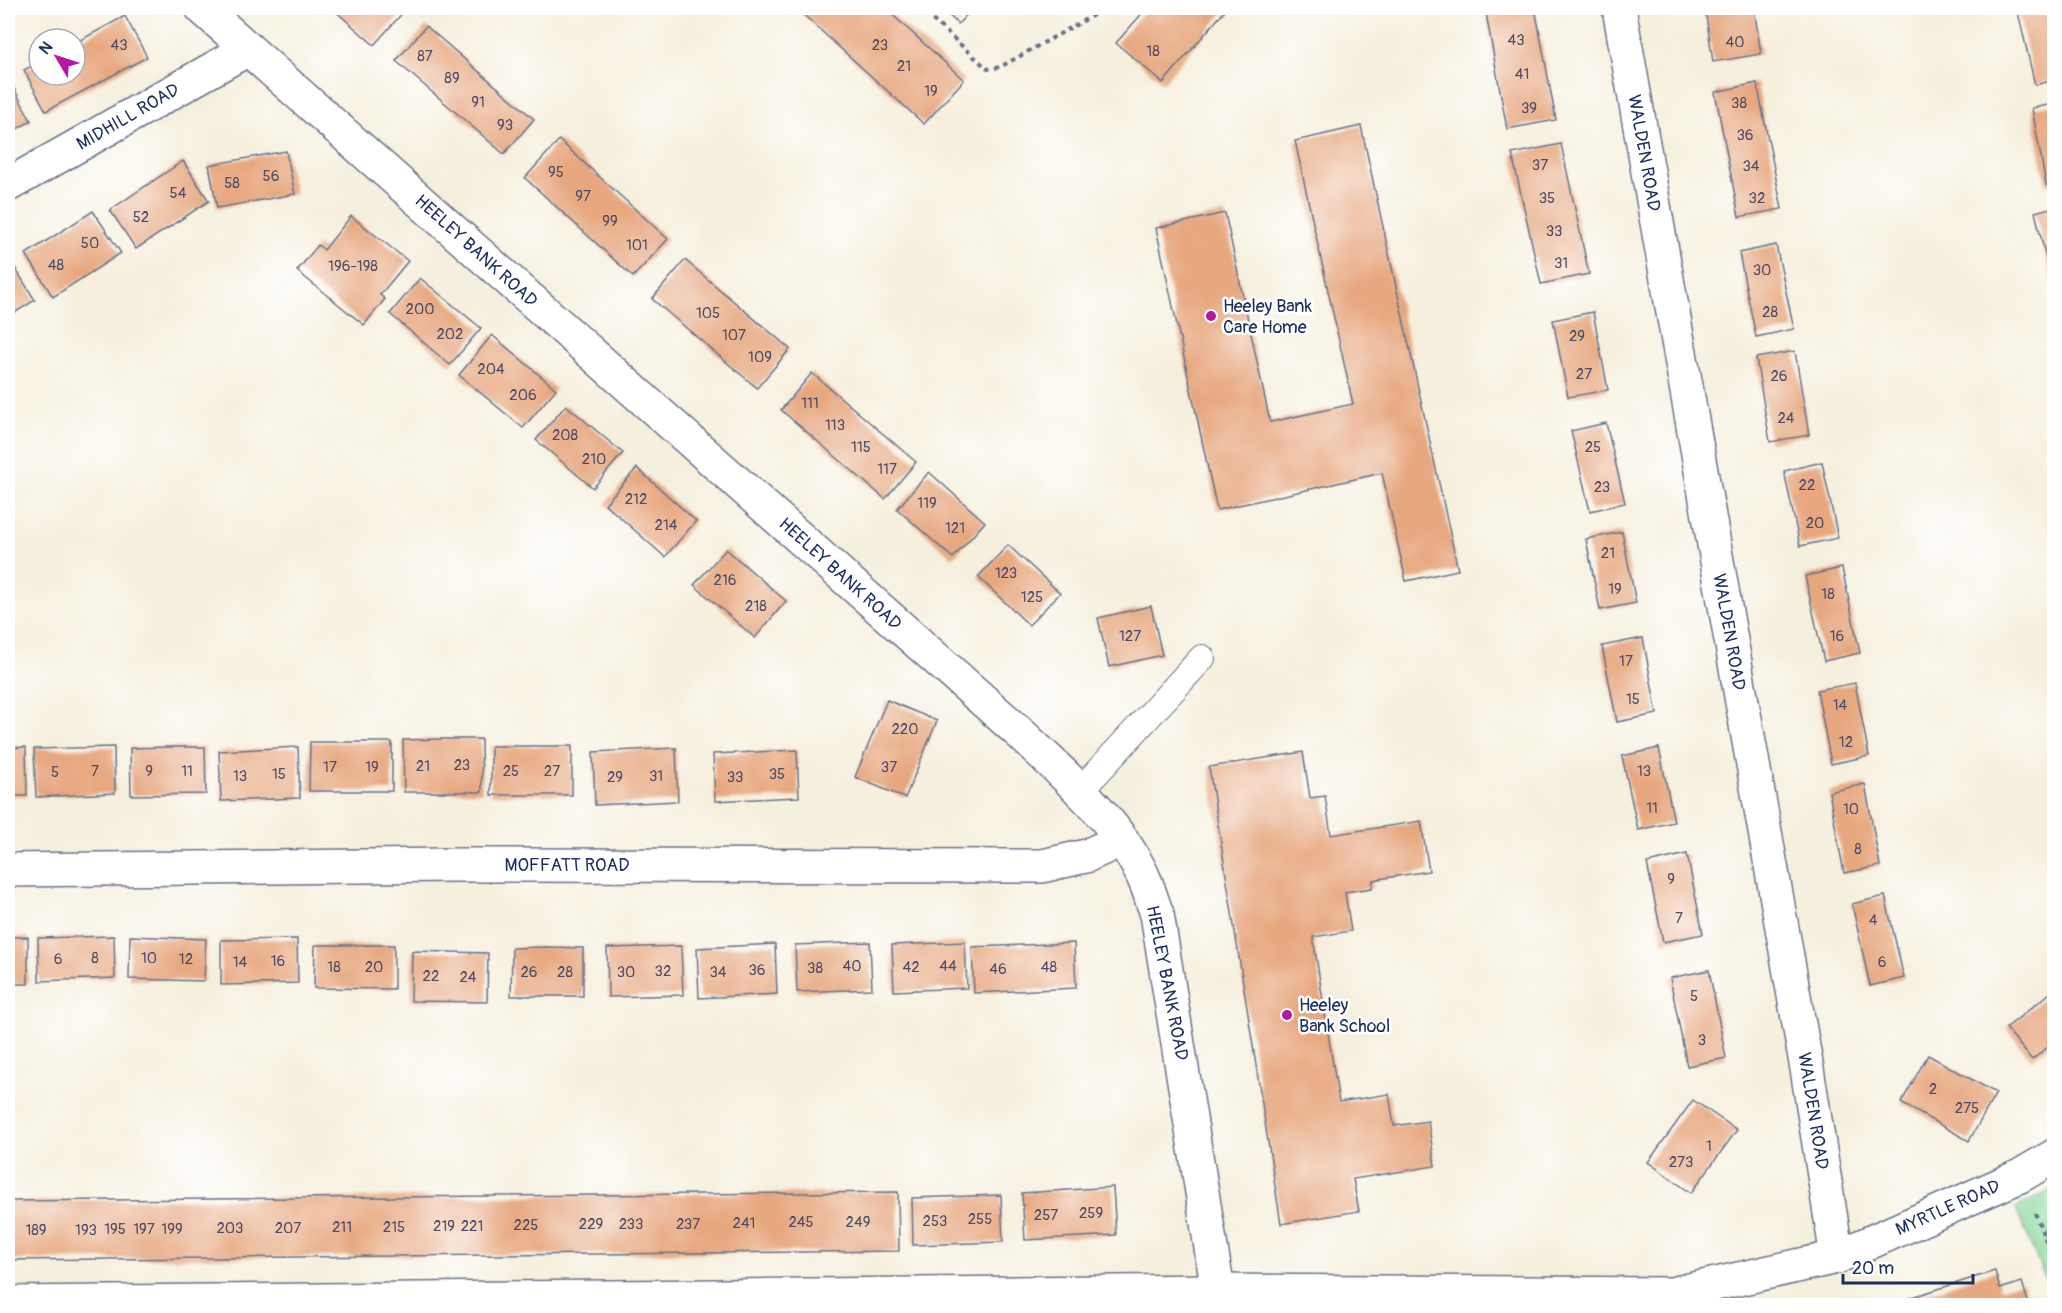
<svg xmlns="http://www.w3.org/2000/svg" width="2062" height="1313" viewBox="0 0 2062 1313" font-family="Pangolin,sans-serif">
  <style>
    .green { fill: #83d698; stroke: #4f827b; stroke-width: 1.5 }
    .building { fill: #e7a880 }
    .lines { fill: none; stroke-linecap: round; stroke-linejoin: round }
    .service-casing { stroke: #67728a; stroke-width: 28 }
    .minor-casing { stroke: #67728a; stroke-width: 36 }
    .path { stroke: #67728a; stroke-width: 4; stroke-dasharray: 4.5 4.5; stroke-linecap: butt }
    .service { stroke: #fff; stroke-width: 26 }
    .minor { stroke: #fff; stroke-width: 33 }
    .poi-dot { fill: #b5179e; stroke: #fff; stroke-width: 2 }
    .labels { text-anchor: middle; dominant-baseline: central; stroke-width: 5; stroke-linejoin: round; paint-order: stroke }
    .number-label { font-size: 15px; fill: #4e4d66 }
    .street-label { font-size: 18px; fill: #1b2f5e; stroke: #fff }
    .poi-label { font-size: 18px; fill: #1b2f5e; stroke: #fff; text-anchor: start }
  </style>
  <rect width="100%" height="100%" fill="#fff"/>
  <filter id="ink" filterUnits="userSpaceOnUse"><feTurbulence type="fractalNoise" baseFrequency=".0167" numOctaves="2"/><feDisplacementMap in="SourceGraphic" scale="12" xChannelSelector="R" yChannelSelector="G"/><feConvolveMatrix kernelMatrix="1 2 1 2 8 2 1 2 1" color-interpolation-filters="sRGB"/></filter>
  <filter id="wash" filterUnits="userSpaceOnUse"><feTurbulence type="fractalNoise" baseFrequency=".008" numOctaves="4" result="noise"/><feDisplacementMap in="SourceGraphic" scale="24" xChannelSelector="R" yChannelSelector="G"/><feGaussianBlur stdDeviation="1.35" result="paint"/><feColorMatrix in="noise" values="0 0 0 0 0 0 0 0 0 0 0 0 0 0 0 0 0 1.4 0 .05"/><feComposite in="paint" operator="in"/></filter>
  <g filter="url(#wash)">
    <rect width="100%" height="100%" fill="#f5efdd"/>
    <path class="green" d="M2054,1189V1300L2016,1208Z"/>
    <g id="blocks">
      <g class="building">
        <path d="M332,8H407L374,45Z"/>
        <path d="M796,8H885L964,80L924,124Z"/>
        <path d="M941,8H973L958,24Z"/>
        <path d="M1147,8H1227L1163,83L1116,43Z"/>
        <path d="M1485,8H1535L1556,120L1507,129Z"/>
        <path d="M1705,8H1754L1761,54L1713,62Z"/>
        <path d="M2017,8H2054V80L2035,85Z"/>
        <path d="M125,16L147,57L46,111L24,70L39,62V75H75V43Z"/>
        <path d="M426,26L534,119L504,154L396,61Z"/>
        <path d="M8,77L31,121L8,134Z"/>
        <path d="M1757,83L1782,209L1739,217L1715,92Z"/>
        <path d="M2054,104V183L2046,185L2032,108Z"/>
        <path d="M1361,126L1458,570L1406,581L1382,473L1217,510L1156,228L1225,213L1270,422L1353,404L1295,141Z"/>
        <path d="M559,140L668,239L633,277L525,178Z"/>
        <path d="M1561,144L1589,274L1541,284L1512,154Z"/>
        <path d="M286,151L295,194L217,208L209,165Z"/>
        <path d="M183,161L209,201L136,249L110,210Z"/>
        <path d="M2054,207V283L2052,284L2035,212Z"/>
        <path d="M93,211L121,253L53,297L26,254Z"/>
        <path d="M351,216L408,261L380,295L385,299L364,325L297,271L318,245L324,250Z"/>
        <path d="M1776,245L1794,329L1756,337L1739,253Z"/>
        <path d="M10,260L35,300L8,317V262Z"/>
        <path d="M685,260L790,349L757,388L652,299Z"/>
        <path d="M420,278L481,328L450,365L390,314Z"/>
        <path d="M1593,312L1608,390L1568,397L1553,320Z"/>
        <path d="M492,335L556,389L523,428L459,375Z"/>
        <path d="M1795,351L1809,435L1770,442L1756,358Z"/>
        <path d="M812,373L916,462L885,499L781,410Z"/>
        <path d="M566,405L623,453L593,488L536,440Z"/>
        <path d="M1606,423L1625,503L1590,511L1571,431Z"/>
        <path d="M1822,462L1838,538L1800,546L1784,471Z"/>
        <path d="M637,468L696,521L665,557L605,504Z"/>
        <path d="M929,472L985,522L953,558L897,509Z"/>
        <path d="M1622,532L1636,603L1600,610L1586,539Z"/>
        <path d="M1008,545L1060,593L1029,625L978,577Z"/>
        <path d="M726,549L786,601L755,638L694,585Z"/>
        <path d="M1842,568L1860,653L1824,661L1805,576Z"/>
        <path d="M1151,606L1162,655L1109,667L1098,618Z"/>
        <path d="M1643,638L1657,714L1617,722L1602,646Z"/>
        <path d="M1855,683L1869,756L1831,764L1817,690Z"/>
        <path d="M887,700L937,721L905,798L855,777Z"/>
        <path d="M442,739H481L482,792H404L403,740Z"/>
        <path d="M310,742H392V791H309Z"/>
        <rect x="491" y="746" width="81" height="49"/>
        <path d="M26,747L27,796H8V748Z"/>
        <path d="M114,747L115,793L36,797L34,749Z"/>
        <path d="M168,747H205L206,794L131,795L130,748Z"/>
        <path d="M298,747L300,798L221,801L219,751Z"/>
        <path d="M676,748L678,801L595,805L593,752Z"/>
        <path d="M1659,748L1674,822L1638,830L1622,756Z"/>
        <path d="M797,750L799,797L715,801L713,754Z"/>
        <path d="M1303,752L1310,798L1325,796L1331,835L1421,821L1429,871L1373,880L1372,888L1345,892L1351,931L1313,937L1339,1102L1389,1094L1394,1126L1428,1121L1435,1166L1353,1179L1359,1211L1281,1224L1209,767Z"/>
        <path d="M1865,784L1880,866L1844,873L1829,792Z"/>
        <path d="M1687,854L1703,934L1663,942L1647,863Z"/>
        <path d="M1885,896L1904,978L1870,986L1852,904Z"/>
        <path d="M114,936L115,978L39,981L38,938Z"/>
        <path d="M130,936L206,939L204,981L129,979Z"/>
        <rect x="8" y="937" width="20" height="47"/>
        <path d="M297,939L298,983L221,985V940Z"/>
        <path d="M870,942L872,989L797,992L795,945Z"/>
        <path d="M965,942L967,988L894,991L892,945Z"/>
        <path d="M1074,943L1076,988L974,993L972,947Z"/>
        <path d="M775,944L777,994L699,998L697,948Z"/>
        <path d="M315,945H394V989L314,988Z"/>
        <path d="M681,946L683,995L608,997L607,948Z"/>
        <path d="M547,947L583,948V996H511L512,948Z"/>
        <path d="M412,951L488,953L487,1002L411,1001Z"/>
        <path d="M1709,970L1726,1058L1687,1066L1670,978Z"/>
        <path d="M2054,990V1042L2032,1060L2006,1028Z"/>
        <path d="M1928,1055L1996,1093L1969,1141L1901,1103Z"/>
        <path d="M1693,1100L1737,1130L1691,1193L1648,1162Z"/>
        <path d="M1113,1187L1116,1235L1025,1240L1022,1193Z"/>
        <path d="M898,1192L899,1251L8,1260V1201Z"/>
        <path d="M1001,1195L1003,1242L913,1245L912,1198Z"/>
        <path d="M1995,1271L2000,1289L2022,1282L2029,1305H1901L1900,1301Z"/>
      </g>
    </g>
  </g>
  <g filter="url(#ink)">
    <use href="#blocks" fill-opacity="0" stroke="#67728a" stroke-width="1.5"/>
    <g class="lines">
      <g class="service-casing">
        <path id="service" d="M1080,791L1202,658"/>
      </g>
      <g class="minor-casing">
        <g id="minor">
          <path d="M202,8L1021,734C1067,778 1121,823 1146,883C1150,893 1153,904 1157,914L1218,1291L1229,1306"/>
          <path d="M1619,8L1807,1069L1837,1257"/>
          <path d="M8,185L248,49"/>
          <path d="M8,870L453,865L1042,866L1086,856L1121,840"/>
          <path d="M8,1303L1218,1291L1671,1294L1837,1257L2020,1176L2054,1156"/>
        </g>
      </g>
      <g class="path">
        <path d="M919,8L988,69L1000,67L1092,16L1099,8"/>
        <path d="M2035,1213L2054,1262"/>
      </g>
      <use href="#service" class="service"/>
      <use href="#minor" class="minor"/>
    </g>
  </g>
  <g class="poi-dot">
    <circle cx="1211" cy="316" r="6"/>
    <circle cx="1287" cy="1015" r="6"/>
  </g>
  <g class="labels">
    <g class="number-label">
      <text x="1516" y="40">43</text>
      <text x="1735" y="42">40</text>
      <text x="119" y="45">43</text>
      <text x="880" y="45">23</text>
      <text x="1153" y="51">18</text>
      <text x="425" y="56">87</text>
      <text x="904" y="66">21</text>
      <text x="1522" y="74">41</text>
      <text x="452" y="78">89</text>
      <text x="931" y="91">19</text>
      <text x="478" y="102">91</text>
      <text x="1739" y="103">38</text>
      <text x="1529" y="108">39</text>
      <text x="505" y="125">93</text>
      <text x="1745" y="135">36</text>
      <text x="1540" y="165">37</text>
      <text x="1751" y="166">34</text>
      <text x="556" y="172">95</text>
      <text x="271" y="176">56</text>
      <text x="232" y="183">58</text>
      <text x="178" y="193">54</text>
      <text x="583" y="196">97</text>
      <text x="1547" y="198">35</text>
      <text x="1757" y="198">32</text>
      <text x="141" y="217">52</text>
      <text x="610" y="221">99</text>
      <text x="1554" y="231">33</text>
      <text x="90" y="243">50</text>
      <text x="637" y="245">101</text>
      <text x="1561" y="263">31</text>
      <text x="56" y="265">48</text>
      <text x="353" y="266">196-198</text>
      <text x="1762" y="270">30</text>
      <text x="420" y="309">200</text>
      <text x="1770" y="312">28</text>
      <text x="708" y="313">105</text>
      <text x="450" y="334">202</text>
      <text x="734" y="335">107</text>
      <text x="1577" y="336">29</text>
      <text x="760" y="357">109</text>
      <text x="491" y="369">204</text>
      <text x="1584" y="374">27</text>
      <text x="1779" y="376">26</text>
      <text x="523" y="395">206</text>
      <text x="810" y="403">111</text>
      <text x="1786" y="418">24</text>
      <text x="835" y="425">113</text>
      <text x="565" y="435">208</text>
      <text x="861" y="447">115</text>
      <text x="1593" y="447">25</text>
      <text x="594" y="459">210</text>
      <text x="887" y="469">117</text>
      <text x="1807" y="485">22</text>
      <text x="1602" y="487">23</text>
      <text x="636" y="499">212</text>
      <text x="927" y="503">119</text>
      <text x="1815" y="523">20</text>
      <text x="666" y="525">214</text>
      <text x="955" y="528">121</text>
      <text x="1608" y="553">21</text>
      <text x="1006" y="573">123</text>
      <text x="725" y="580">216</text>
      <text x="1615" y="589">19</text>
      <text x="1828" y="594">18</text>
      <text x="1032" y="597">125</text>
      <text x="756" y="606">218</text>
      <text x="1130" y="636">127</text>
      <text x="1837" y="636">16</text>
      <text x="1626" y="661">17</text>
      <text x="1633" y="699">15</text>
      <text x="1840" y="705">14</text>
      <text x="905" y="729">220</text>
      <text x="1846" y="742">12</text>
      <text x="462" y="765">23</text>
      <text x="423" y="766">21</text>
      <text x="330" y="767">17</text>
      <text x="372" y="767">19</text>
      <text x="889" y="767">37</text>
      <text x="95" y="771">7</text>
      <text x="149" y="771">9</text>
      <text x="187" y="771">11</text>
      <text x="511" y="771">25</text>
      <text x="552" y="771">27</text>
      <text x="1644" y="771">13</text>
      <text x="55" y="772">5</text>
      <text x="279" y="774">15</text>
      <text x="777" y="774">35</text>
      <text x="240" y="776">13</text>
      <text x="656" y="776">31</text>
      <text x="615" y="777">29</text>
      <text x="735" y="777">33</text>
      <text x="1652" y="808">11</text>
      <text x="1851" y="809">10</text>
      <text x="1858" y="849">8</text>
      <text x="1671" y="879">9</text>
      <text x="1679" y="918">7</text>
      <text x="1873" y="920">4</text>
      <text x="95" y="958">8</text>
      <text x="149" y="958">10</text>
      <text x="58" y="959">6</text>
      <text x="186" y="959">12</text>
      <text x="278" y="961">16</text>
      <text x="240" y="962">14</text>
      <text x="1882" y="962">6</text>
      <text x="852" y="966">40</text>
      <text x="948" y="966">44</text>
      <text x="334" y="967">18</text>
      <text x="374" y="967">20</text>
      <text x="911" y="967">42</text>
      <text x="1049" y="967">48</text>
      <text x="815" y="968">38</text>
      <text x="998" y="969">46</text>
      <text x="757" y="970">36</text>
      <text x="663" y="971">32</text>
      <text x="529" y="972">26</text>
      <text x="565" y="972">28</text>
      <text x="626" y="972">30</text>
      <text x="718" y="972">34</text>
      <text x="431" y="976">22</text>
      <text x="468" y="977">24</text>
      <text x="1694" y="996">5</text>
      <text x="1702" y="1040">3</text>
      <text x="1933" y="1089">2</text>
      <text x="1967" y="1108">275</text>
      <text x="1709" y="1146">1</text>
      <text x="1681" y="1162">273</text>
      <text x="1091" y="1213">259</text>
      <text x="1046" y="1215">257</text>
      <text x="980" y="1219">255</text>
      <text x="935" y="1221">253</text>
      <text x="801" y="1222">245</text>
      <text x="858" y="1222">249</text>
      <text x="744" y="1223">241</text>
      <text x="591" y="1224">229</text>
      <text x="631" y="1224">233</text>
      <text x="688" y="1224">237</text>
      <text x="526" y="1225">225</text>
      <text x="444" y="1226">219</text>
      <text x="472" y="1226">221</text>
      <text x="342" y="1227">211</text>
      <text x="394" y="1227">215</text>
      <text x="230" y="1228">203</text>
      <text x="288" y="1228">207</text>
      <text x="115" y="1229">195</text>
      <text x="144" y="1229">197</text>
      <text x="172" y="1229">199</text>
      <text x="36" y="1230">189</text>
      <text x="86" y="1230">193</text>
    </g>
    <g class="street-label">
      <text transform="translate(128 117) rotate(-30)">MIDHILL ROAD</text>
      <text transform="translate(1644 153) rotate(80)">WALDEN ROAD</text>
      <text transform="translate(476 251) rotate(42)">HEELEY BANK ROAD</text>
      <text transform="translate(840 574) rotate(42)">HEELEY BANK ROAD</text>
      <text transform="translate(1729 632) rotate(80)">WALDEN ROAD</text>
      <text x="567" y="865">MOFFATT ROAD</text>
      <text transform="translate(1167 983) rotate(79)">HEELEY BANK ROAD</text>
      <text transform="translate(1813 1111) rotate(81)">WALDEN ROAD</text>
      <text transform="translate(1948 1208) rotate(-24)">MYRTLE ROAD</text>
    </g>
    <g class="poi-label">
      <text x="1223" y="306">Heeley Bank<tspan x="1223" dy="21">Care Home</tspan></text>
      <text x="1299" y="1005">Heeley<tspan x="1299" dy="21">Bank School</tspan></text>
    </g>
  </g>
  <rect width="2062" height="1313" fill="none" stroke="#fff" stroke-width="30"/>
  <g transform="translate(57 57) rotate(309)"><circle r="28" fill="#ffffff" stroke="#a4acbf" stroke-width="1.5"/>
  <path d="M0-4.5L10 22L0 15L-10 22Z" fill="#b5179e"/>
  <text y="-9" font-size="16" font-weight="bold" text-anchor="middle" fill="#1b2f5e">N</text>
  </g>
  <path d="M1843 1274v9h130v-9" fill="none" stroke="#1b2f5e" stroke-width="3"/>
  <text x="1852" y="1274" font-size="18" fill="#1b2f5e" stroke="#ffffff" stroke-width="4.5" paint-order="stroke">20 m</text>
</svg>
